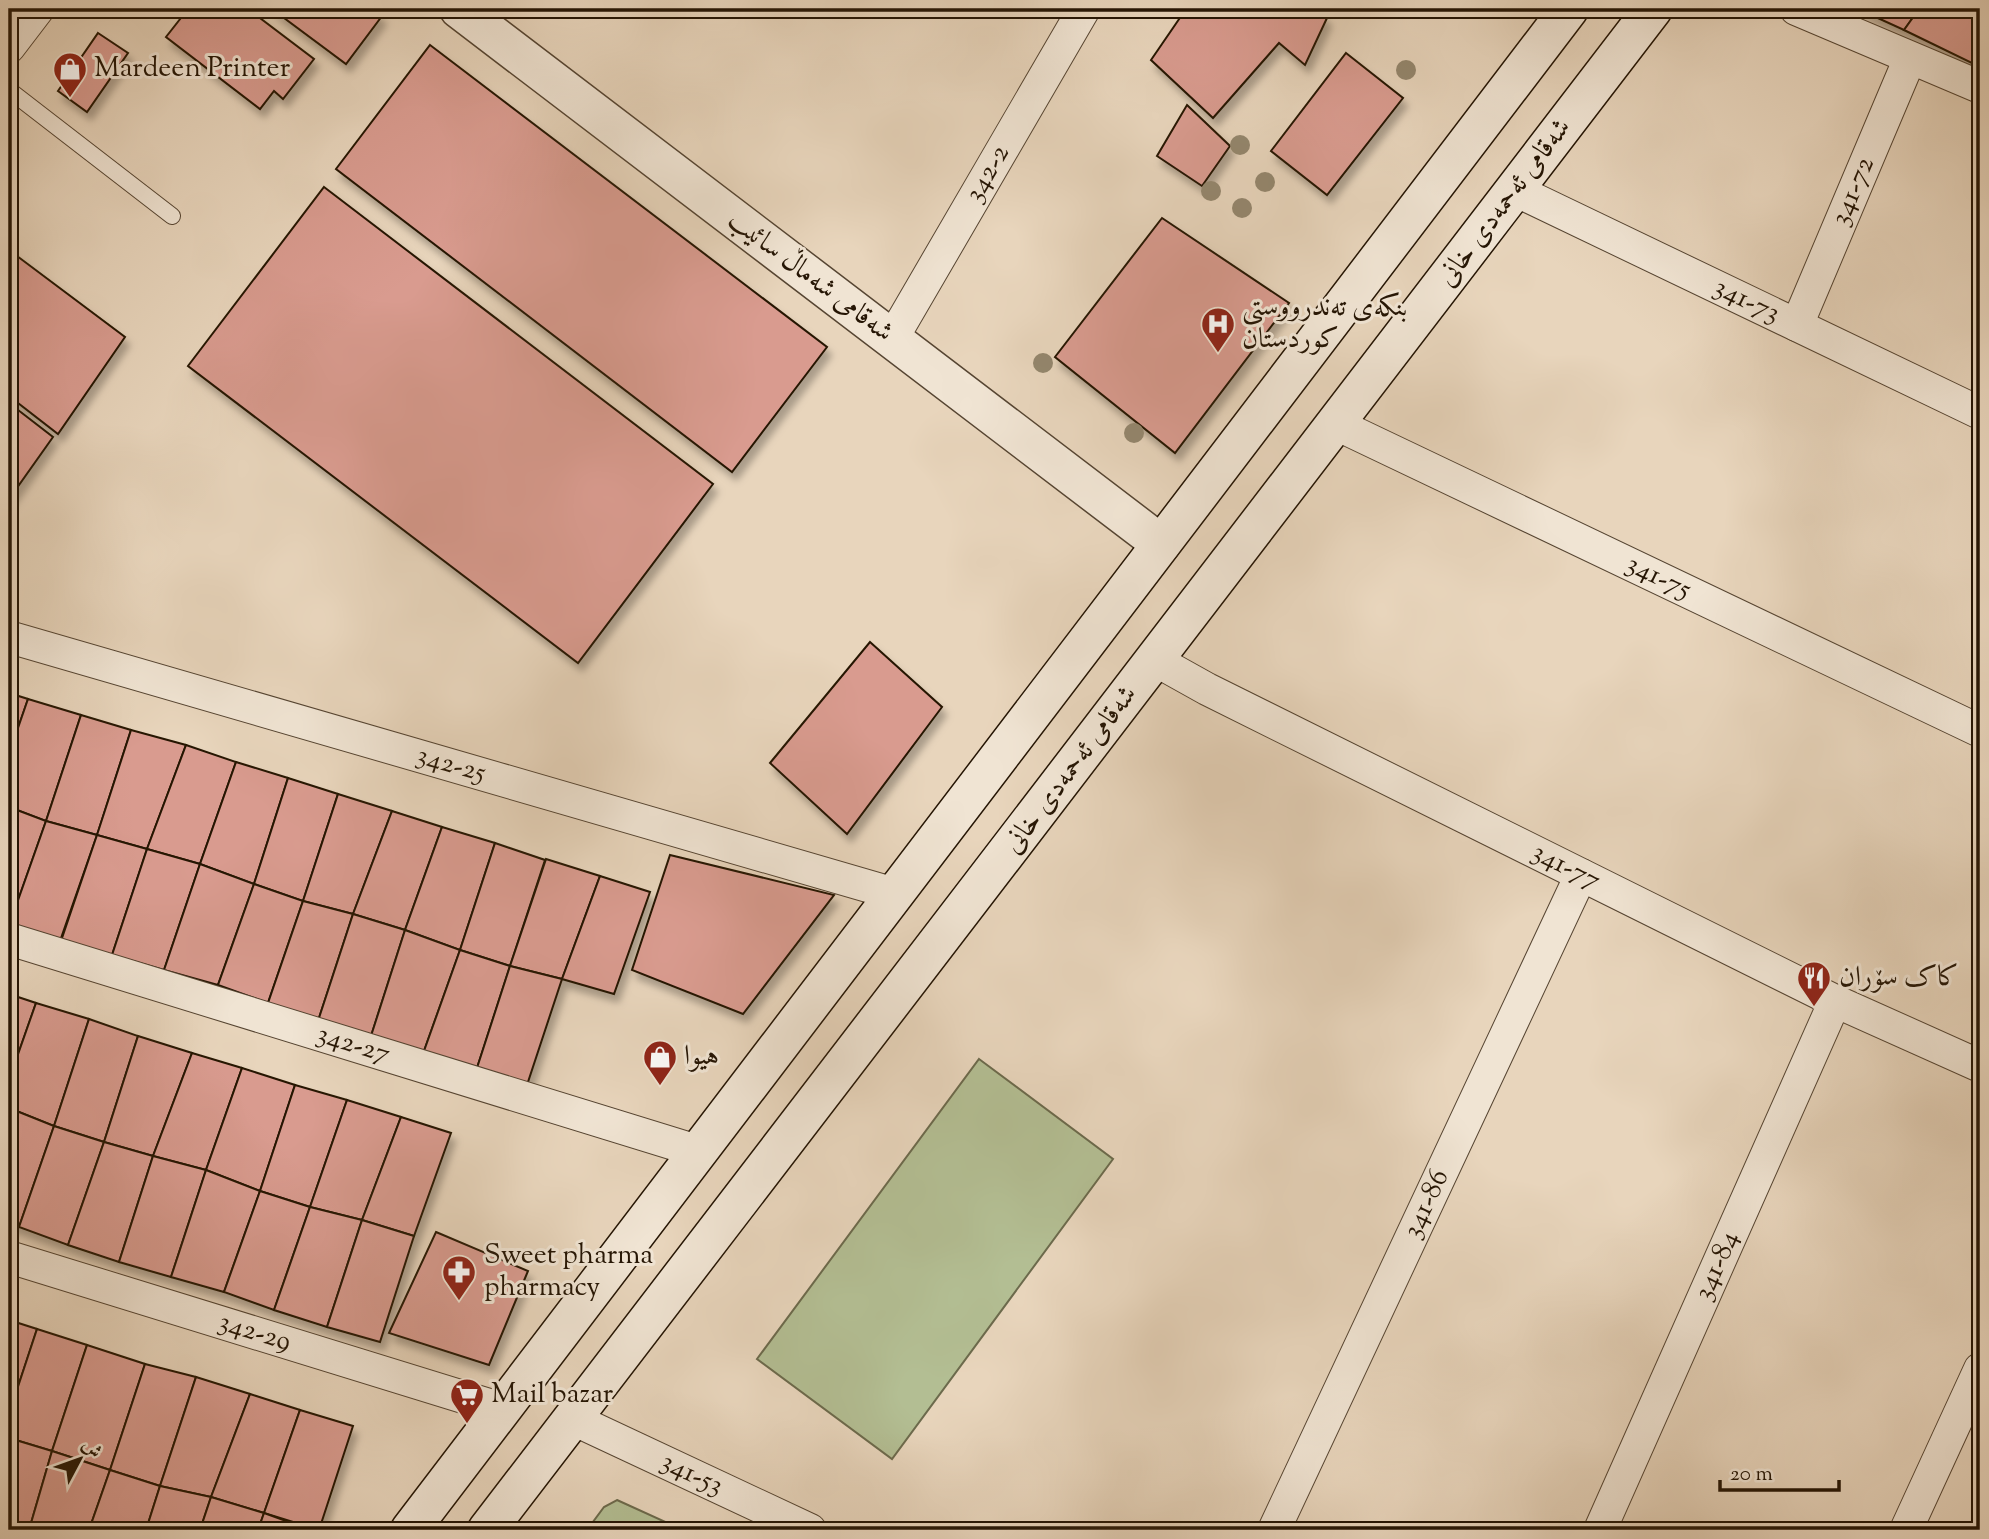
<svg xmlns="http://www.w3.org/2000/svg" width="1989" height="1539" viewBox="0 0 1989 1539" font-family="'Sorts Mill Goudy',Amiri,serif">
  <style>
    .green { fill: #b3be93; stroke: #6c6a4c; stroke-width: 2 }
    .building { fill: #d99b8f; stroke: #251504; stroke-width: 2; filter: url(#shadow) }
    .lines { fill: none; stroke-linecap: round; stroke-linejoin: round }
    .service-casing { stroke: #564532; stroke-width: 18 }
    .minor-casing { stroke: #564532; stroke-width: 34 }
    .tertiary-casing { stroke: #564532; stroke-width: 41 }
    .secondary-casing { stroke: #251504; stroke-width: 41 }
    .service { stroke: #f0e4d3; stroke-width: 16 }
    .minor { stroke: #f0e4d3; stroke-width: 32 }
    .tertiary { stroke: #f0e4d3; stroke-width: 38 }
    .secondary { stroke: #f0e4d3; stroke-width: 38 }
    .tree { fill: #94876e }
    .labels { text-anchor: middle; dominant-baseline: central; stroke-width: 6; stroke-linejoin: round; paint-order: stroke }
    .poi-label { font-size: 28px; fill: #251504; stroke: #f0e4d3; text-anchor: start }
    .street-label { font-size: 28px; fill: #251504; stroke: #f0e4d3 }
  </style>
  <defs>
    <filter id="shadow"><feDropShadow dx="4.5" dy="8" stdDeviation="3.5" flood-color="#0004"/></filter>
  </defs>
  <rect width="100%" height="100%" fill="#e8d5bc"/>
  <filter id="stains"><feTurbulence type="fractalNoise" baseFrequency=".00286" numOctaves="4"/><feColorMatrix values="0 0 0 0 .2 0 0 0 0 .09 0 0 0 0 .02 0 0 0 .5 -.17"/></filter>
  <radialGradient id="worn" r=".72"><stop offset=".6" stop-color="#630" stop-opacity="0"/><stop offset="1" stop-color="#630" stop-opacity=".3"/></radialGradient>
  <g class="green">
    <path d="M979,1059L1113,1159L892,1459L757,1359Z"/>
    <path d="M617,1500L683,1530H587L604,1507Z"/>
  </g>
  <g class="building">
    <path d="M188,9H248L314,59L283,99L274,91L260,109L166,37Z"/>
    <path d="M272,9H372L382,16L346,64Z"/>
    <path d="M1186,9H1315L1327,18L1305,65L1279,43L1213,118L1151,60Z"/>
    <path d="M1858,9H1919L1904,30Z"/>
    <path d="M1919,9H1980V67L1904,30Z"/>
    <path d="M98,33L128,53L87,112L58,91Z"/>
    <path d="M430,45L827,347L732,472L336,169Z"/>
    <path d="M1346,53L1403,98L1327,195L1271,151Z"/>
    <path d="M1187,105L1230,146L1202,186L1157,156Z"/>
    <path d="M324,187L713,484L578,663L188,366Z"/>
    <path d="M1162,218L1289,303L1175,453L1055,357Z"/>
    <path d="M9,250L125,337L58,434L9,396Z"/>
    <path d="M9,403L53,437L9,499Z"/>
    <path d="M870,642L942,707L847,834L770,763Z"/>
    <path d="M9,693L28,699L9,754Z"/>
    <path d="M28,699L81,715L46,821L9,807V754Z"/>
    <path d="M81,715L131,730L97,835L46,821Z"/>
    <path d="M131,730L186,745L147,849L97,835Z"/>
    <path d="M186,745L236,762L200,864L147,849Z"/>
    <path d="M236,762L288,778L254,884L200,864Z"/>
    <path d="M288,778L338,794L303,901L254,884Z"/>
    <path d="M338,794L392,811L353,914L303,901Z"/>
    <path d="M9,807L46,821L10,923L9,922Z"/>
    <path d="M392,811L442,827L405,930L353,914Z"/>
    <path d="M46,821L97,835L60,941L10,923Z"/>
    <path d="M442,827L495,843L460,950L405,930Z"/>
    <path d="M97,835L147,849L112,955L61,941Z"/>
    <path d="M495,843L545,860L510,966L460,950Z"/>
    <path d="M147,849L200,864L164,970L112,955Z"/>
    <path d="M670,855L834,895L743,1014L632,970Z"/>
    <path d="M546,859L600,876L562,979L510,966Z"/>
    <path d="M200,864L254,884L218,985L164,970Z"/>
    <path d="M600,876L650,892L614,994L562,979Z"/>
    <path d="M254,884L303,901L268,1003L218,985Z"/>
    <path d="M303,901L353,914L318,1021L268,1003Z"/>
    <path d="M353,914L405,930L371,1036L318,1021Z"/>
    <path d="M405,930L460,950L424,1051L371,1036Z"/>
    <path d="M460,950L510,966L476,1071L424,1051Z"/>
    <path d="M510,966L562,979L527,1085L476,1071Z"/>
    <path d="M9,994L36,1003L9,1080Z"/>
    <path d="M36,1003L89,1019L54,1126L9,1108V1080Z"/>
    <path d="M89,1019L138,1036L104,1142L54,1126Z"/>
    <path d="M138,1036L192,1053L153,1156L104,1142Z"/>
    <path d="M192,1053L242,1068L206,1170L153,1156Z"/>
    <path d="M242,1068L295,1085L260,1191L206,1170Z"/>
    <path d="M295,1085L347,1100L310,1207L260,1191Z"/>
    <path d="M347,1100L401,1117L362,1220L310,1207Z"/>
    <path d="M9,1108L54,1126L19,1227L9,1224Z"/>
    <path d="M401,1117L451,1133L414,1236L362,1220Z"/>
    <path d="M54,1126L104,1142L68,1245L19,1227Z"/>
    <path d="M104,1142L153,1156L119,1262L68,1245Z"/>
    <path d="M153,1156L206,1170L171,1277L119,1262Z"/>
    <path d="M206,1170L260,1191L224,1292L171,1277Z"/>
    <path d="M260,1191L310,1207L274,1310L224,1292Z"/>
    <path d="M310,1207L362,1220L327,1327L274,1310Z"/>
    <path d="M362,1220L414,1236L380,1342L327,1327Z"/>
    <path d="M436,1232L528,1271L489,1365L389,1333Z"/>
    <path d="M9,1320L37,1329L9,1414Z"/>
    <path d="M37,1329L87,1345L52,1451L9,1438V1414Z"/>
    <path d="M87,1345L145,1364L110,1470L52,1451Z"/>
    <path d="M145,1364L196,1377L160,1486L110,1470Z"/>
    <path d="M196,1377L250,1394L211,1497L160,1486Z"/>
    <path d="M250,1394L300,1410L264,1513L211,1497Z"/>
    <path d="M300,1410L353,1426L319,1530L264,1513Z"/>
    <path d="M9,1438L52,1451L29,1530H9Z"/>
    <path d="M52,1451L110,1470L89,1530H29Z"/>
    <path d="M110,1470L160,1486L146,1530H89Z"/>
    <path d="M160,1486L211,1497L200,1530H146Z"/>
    <path d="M211,1497L264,1513L258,1530H200Z"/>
    <path d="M264,1513L311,1530H258Z"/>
  </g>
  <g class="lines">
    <g class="service-casing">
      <path id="service" d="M9,90L172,216"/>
    </g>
    <g class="minor-casing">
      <g id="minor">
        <path d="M1796,9L1980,87"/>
        <path d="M9,47L38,9"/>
        <path id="s1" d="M1515,190L1980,413"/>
        <path id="s2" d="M1797,325L1910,58"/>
        <path id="s3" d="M892,339L1084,9"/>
        <path id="s4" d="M1336,424L1980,731"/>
        <path id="s5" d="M9,637L895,894"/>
        <path id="s6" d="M1155,660L1207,689L1835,1001L1980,1066"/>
        <path id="s7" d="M9,939L697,1151"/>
        <path id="s8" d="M9,1257L502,1409"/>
        <path id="s9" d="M573,1419L810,1530"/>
        <path id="s10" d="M1274,1530L1581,875"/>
        <path id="s11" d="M1600,1530L1835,1001"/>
        <path d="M1906,1530L1980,1369"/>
      </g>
    </g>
    <g class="tertiary-casing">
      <path id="tertiary" d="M459,9L1161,544"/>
    </g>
    <g class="secondary-casing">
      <g id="secondary">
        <path d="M410,1530L1569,9"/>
        <path d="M487,1530L1653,9"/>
      </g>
    </g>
    <use href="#service" class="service"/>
    <use href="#minor" class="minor"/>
    <use href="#tertiary" class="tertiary"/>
    <use href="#secondary" class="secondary"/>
  </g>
  <g class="tree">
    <circle cx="1406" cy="70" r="10"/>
    <circle cx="1240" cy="145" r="10"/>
    <circle cx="1265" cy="182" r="10"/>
    <circle cx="1211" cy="191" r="10"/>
    <circle cx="1242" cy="208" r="10"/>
    <circle cx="1043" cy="363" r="10"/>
    <circle cx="1134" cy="433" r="10"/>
  </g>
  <defs>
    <g id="shop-pin" transform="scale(1.75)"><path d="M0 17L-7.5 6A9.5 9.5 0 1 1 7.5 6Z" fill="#8f2418" stroke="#f0e4d3"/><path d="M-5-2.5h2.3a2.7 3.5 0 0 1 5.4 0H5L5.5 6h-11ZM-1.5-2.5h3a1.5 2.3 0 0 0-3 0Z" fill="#fff"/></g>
    <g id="hospital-pin" transform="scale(1.75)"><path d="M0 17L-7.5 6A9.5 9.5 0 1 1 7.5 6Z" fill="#8f2418" stroke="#f0e4d3"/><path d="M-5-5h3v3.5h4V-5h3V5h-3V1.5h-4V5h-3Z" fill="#fff"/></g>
    <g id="restaurant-pin" transform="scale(1.75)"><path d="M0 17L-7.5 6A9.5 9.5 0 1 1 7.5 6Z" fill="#8f2418" stroke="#f0e4d3"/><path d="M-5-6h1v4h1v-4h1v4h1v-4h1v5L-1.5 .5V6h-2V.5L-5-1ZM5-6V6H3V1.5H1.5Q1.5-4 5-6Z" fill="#fff"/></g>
    <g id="pharmacy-pin" transform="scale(1.75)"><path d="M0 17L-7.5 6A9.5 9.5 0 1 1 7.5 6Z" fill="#8f2418" stroke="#f0e4d3"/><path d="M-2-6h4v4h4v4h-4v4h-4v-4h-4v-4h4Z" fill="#fff"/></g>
    <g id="supermarket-pin" transform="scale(1.75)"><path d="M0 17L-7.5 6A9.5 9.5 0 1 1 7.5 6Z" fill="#8f2418" stroke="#f0e4d3"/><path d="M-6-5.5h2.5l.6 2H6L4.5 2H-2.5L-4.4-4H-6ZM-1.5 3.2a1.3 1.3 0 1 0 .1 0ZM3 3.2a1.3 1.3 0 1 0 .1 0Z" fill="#fff"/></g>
  </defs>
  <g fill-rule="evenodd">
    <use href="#shop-pin" x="70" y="69"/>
    <use href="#hospital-pin" x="1218" y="324"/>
    <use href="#restaurant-pin" x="1814" y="978"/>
    <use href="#shop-pin" x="660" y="1057"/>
    <use href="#pharmacy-pin" x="459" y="1272"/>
    <use href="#supermarket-pin" x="467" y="1395"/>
  </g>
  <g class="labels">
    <g class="poi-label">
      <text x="94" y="69">Mardeen Printer</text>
      <text x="1242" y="308">بنکەی تەندرووستی<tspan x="1242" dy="32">کوردستان</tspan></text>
      <text x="1839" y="978">کاک سۆران</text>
      <text x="684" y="1057">هيوا</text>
      <text x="484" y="1256">Sweet pharma<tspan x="484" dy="32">pharmacy</tspan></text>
      <text x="491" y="1395">Mail bazar</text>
    </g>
    <g class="street-label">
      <text stroke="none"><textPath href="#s3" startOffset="191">342-2</textPath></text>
      <text stroke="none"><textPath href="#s2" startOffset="145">341-72</textPath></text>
      <text transform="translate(1505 203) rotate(-53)">شەقامی ئەحمەدی خانی</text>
      <text transform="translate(810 277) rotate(37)">شەقامی شەماڵ سائیب</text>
      <text stroke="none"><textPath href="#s1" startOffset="257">341-73</textPath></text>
      <text stroke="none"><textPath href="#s4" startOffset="357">341-75</textPath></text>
      <text stroke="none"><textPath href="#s5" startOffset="460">342-25</textPath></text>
      <text transform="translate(1071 770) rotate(-53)">شەقامی ئەحمەدی خانی</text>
      <text stroke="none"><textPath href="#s6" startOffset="460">341-77</textPath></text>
      <text stroke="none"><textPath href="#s7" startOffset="360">342-27</textPath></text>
      <text stroke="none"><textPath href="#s10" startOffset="360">341-86</textPath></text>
      <text stroke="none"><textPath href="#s11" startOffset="289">341-84</textPath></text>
      <text stroke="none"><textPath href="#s8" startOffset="257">342-29</textPath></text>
      <text stroke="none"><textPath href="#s9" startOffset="131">341-53</textPath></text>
    </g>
  </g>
  <rect width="1989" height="1539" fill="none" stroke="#e8d5bc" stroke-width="35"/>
  <rect x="10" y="10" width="1968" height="1518" fill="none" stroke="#251504" stroke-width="3.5"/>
  <rect x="18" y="18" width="1954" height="1504" fill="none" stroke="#251504" stroke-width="2"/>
  <g transform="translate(80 1459) rotate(49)" stroke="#f0e4d3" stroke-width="5" paint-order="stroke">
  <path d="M0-5L12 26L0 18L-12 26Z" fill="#251504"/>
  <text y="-10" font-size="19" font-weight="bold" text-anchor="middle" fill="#251504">ش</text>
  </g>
  <path d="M1720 1480v10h119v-10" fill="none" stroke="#251504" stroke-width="3.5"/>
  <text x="1730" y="1480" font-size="21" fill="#251504" stroke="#f0e4d3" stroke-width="5" paint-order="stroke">20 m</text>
  <rect width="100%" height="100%" filter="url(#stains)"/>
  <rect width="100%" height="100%" fill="url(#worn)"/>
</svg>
